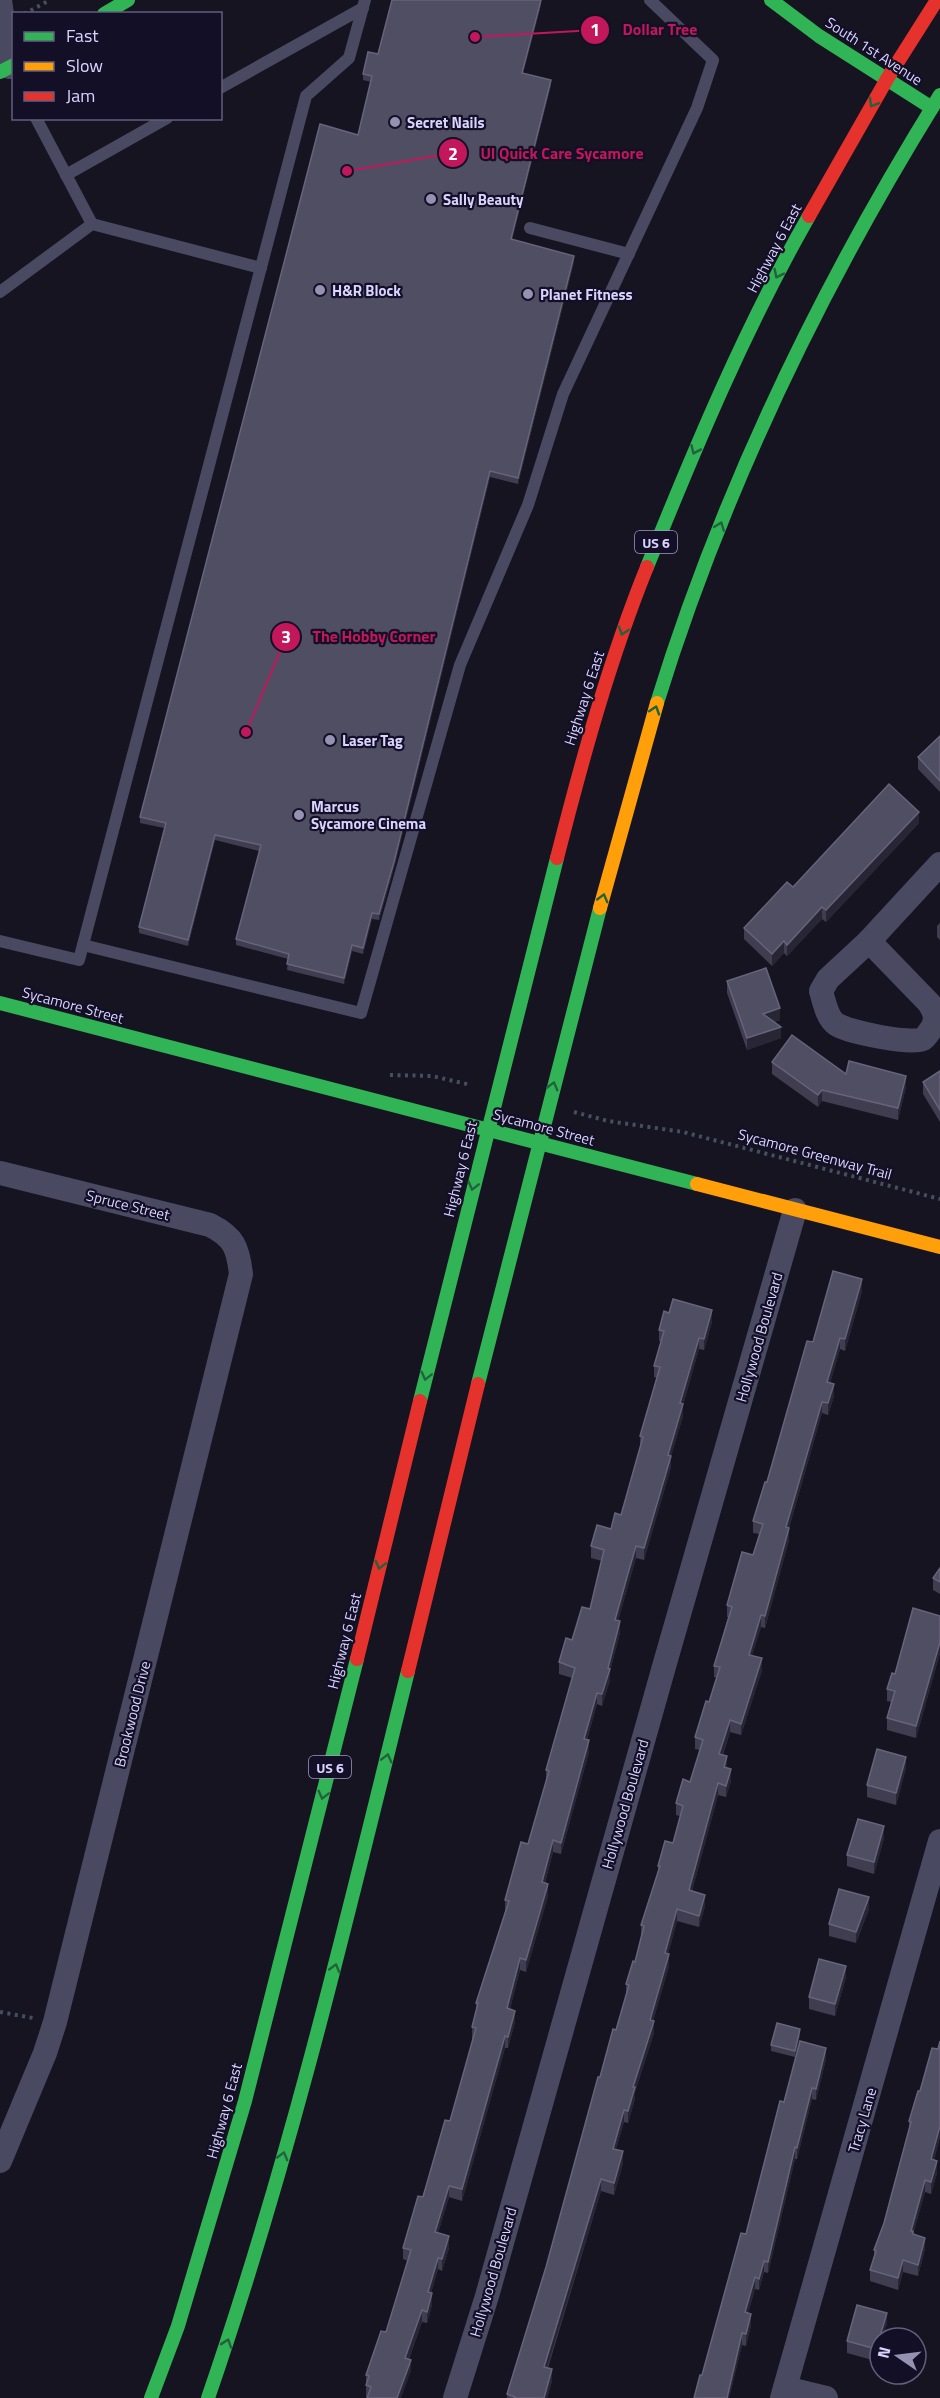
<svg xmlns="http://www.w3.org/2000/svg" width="940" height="2398" viewBox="0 0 940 2398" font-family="'Titillium Web',sans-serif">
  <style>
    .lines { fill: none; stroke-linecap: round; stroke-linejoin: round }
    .path { stroke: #44505f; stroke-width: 4; stroke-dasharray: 3 4.5; stroke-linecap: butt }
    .lane { stroke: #4a4962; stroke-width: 12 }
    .street { stroke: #4a4962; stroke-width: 24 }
    .fast { stroke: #30b455; stroke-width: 14 }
    .slow { stroke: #ff9f0a; stroke-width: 14 }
    .jam { stroke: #e5322d; stroke-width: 14 }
    .wall { fill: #403d50 }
    .shaded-wall { fill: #282635 }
    .building { fill: #504e63; stroke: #66637b; stroke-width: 1.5 }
    .oneway { stroke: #22623e }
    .poi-dot { fill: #9591b1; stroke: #130f26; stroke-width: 2 }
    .labels { text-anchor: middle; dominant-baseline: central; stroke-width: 4.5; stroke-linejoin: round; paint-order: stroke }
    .shield { fill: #130f26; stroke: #9e99be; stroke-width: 1.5 }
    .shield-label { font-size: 14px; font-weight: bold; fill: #d9d4ff }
    .street-label { font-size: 15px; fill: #d9d4ff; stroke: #130f26 }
    .poi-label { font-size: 15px; font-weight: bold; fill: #d9d4ff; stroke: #130f26; text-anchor: start }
    .leader { fill: none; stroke: #c2185b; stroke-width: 2 }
    .callout-dot { fill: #c2185b; stroke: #130f26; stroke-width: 2 }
    .mark-label { font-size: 18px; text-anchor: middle; font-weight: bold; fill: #fff }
    .callout-label { font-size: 16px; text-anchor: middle; font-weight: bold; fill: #c2185b; stroke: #130f26; stroke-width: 4.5; stroke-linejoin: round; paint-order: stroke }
  </style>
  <rect width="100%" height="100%" fill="#161421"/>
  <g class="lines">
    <g class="path">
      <path d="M24,14L50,0"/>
      <path d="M390,1075L432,1076L471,1085"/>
      <path d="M574,1112L608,1121L683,1132L940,1199"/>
      <path d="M0,2012L33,2018"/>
    </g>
    <g class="lane">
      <path d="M220,88L363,8"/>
      <path d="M36,118L92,224L261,268"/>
      <path d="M66,175L167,118"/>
      <path d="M530,228L629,254"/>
      <path d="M0,292L92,224"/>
      <path d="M0,941L79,960L306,96L349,58L365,0"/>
      <path d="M83,945L361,1013L460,665L528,505L563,394L697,108L713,60L650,0"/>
    </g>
    <g class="street">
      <path d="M0,0L9,67"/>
      <path d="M869,941L929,1003C935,1012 937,1019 932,1028C929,1032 926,1037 923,1039C912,1045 847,1032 836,1024C827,1018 824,1001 821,991L828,979Z"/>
      <path d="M869,941L940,864"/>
      <path d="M0,1173L210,1225C234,1237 238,1248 241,1274L55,2022L45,2053L0,2161"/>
      <path d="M785,2388L826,2398"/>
      <path d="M455,2398L487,2296L663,1670L795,1210"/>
      <path d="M782,2398L940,1841"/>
    </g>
    <g class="fast">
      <path d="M771,0L819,36L932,108"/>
      <path d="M104,14L128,0"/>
      <path d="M0,72L14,65"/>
      <path d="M647,567C695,448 745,328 809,216"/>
      <path d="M657,703C723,489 822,285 940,95"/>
      <path d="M0,1003L697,1184"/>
      <path d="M478,1384L600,908"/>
      <path d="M420,1401L557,858"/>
      <path d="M151,2398L178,2326L245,2101L357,1659"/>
      <path d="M208,2398C290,2160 348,1915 408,1671"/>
    </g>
    <g class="slow">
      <path d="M600,908L657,703"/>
      <path d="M697,1184L940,1247"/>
    </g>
    <g class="jam">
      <path d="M809,216L887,79L937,0"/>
      <path d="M557,858C582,760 609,661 647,567"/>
      <path d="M357,1659L420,1401"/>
      <path d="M408,1671L478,1384"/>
    </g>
  </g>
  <g class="wall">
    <path d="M541,5L523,73L551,85L512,239L574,262L518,484L490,477L394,868L379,920L372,919L363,954L352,951L344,984L287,970L288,959L236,945V939L259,851L215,840L188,946L139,933V927L164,828L140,823V817L358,135L371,82L363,80V74L378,54Z"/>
    <path d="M940,736V792L918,769V757Z"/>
    <path d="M919,823L826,922L822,919L787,956L784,953L772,966L744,939V928L793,887Z"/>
    <path d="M940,923V940L937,937V926Z"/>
    <path d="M727,981L780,1020L774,1022L781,1038L747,1050L727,993Z"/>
    <path d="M772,1062L846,1074L906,1087L898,1120L822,1101L818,1107L772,1074Z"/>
    <path d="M940,1071V1122L923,1094V1082Z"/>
    <path d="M862,1291L845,1351L840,1349L830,1383L834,1396L828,1415L822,1413L789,1528V1540L765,1628L761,1627L752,1655L762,1670L741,1735L730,1732L723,1755L731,1781L726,1797L718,1795L692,1891L705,1906L699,1927L677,1921L668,1954L669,1966L653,2021L654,2033L635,2092V2099L628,2123L624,2122L616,2149L623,2163L614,2195L601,2191L548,2368L552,2381L547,2398H507V2394L546,2267L600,2077L616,2030L626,1995V1984L635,1962L641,1937V1925L658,1874V1866L673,1843L680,1816L676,1815V1803L690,1782L700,1750L695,1749V1737L709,1702L717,1678L714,1677V1666L728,1617H727V1605L753,1555L759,1534L753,1533V1521L767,1482L813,1342Z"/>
    <path d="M712,1322L704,1350L699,1349L683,1405V1416L671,1456V1467L644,1560L636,1558L627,1589L618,1621L620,1633L610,1671V1680L602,1706L597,1704L587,1740L589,1752L561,1854L553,1852L545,1883L548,1896L526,1972L520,1970L510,2009L515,2022L508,2048H505L462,2201L449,2197L438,2233L449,2248L442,2271L438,2269L431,2293L432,2305L427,2323L422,2322L409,2359L411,2371L367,2397H366V2375L386,2332L408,2261L403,2259V2248L450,2121L473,2039H472V2027L476,2011V2003L505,1911V1900L528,1844L546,1782V1770L572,1678L559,1674V1662L590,1609L602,1561L591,1558V1546L611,1529L621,1515L640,1447V1436L657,1378L654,1377V1366L661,1342L659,1341V1330Z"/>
    <path d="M940,1568V1594L933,1590V1578Z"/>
    <path d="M940,1616V1653L916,1738L887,1730V1718L891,1702L887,1701V1689L895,1674Z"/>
    <path d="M906,1768L896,1805L867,1797V1785Z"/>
    <path d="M884,1838L874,1874L847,1866V1855Z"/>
    <path d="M869,1909L856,1943L829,1936V1924Z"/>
    <path d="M846,1977L835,2016L809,2009V1997Z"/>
    <path d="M800,2035L795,2057L771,2051V2045Z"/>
    <path d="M940,2041V2137L934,2160L937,2173L931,2194L925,2192L913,2234L925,2249L918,2276L903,2272L898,2290L870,2281V2270L874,2258V2250L884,2223L909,2131V2121L920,2091L938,2049Z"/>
    <path d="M826,2059L816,2100L812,2099L797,2159H795L768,2273L764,2272L759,2290L755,2289L748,2313L751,2325L746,2346L742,2345L729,2398H694L702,2375L746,2234L784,2102Z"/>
    <path d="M887,2324L880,2338V2348L876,2361L847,2353V2341Z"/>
  </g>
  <g class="shaded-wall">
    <path d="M541,0V5L522,78V73Z"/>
    <path d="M551,80V85L511,245V239Z"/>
    <path d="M574,256V262L518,484V478Z"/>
    <path d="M490,471V477L394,868L379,920V914Z"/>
    <path d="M919,812V823L826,922V910Z"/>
    <path d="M215,835V840L188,946V940Z"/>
    <path d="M822,907V919L787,956V945Z"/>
    <path d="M372,913V919L363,954V948Z"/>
    <path d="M784,941V953L772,966V954Z"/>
    <path d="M352,945V951L344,984V978Z"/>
    <path d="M780,1008V1020L763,1025V1014Z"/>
    <path d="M781,1027V1038L747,1050V1038Z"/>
    <path d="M906,1076V1087L898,1120V1108Z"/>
    <path d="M822,1090V1101L818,1107V1095Z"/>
    <path d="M862,1279V1291L845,1351V1339Z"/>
    <path d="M712,1310V1322L704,1350V1339Z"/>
    <path d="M699,1338V1349L683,1405V1416L668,1466V1455L680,1403Z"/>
    <path d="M840,1338V1349L827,1394V1382Z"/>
    <path d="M834,1384V1396L828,1415V1403Z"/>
    <path d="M822,1402V1413L786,1538V1527Z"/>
    <path d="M671,1456V1467L644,1560V1548Z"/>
    <path d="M789,1528V1540L765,1628V1616Z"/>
    <path d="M636,1546V1558L615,1632V1620Z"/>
    <path d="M761,1615V1627L749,1666V1655Z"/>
    <path d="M620,1621V1633L610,1671V1680L602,1706V1694L608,1668Z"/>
    <path d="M940,1642V1653L916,1738V1726Z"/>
    <path d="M762,1658V1670L741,1735V1724Z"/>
    <path d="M597,1693V1704L584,1750V1739Z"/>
    <path d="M730,1720V1732L719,1766V1754Z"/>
    <path d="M589,1740V1752L561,1854V1843Z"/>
    <path d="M727,1756V1768L724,1767Z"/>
    <path d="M906,1757V1768L896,1805V1793Z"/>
    <path d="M731,1769V1781L726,1797V1786Z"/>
    <path d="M718,1783V1795L689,1902V1890Z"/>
    <path d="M884,1826V1838L874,1874V1862Z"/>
    <path d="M553,1840V1852L542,1894V1882Z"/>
    <path d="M548,1884V1896L526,1972V1960Z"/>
    <path d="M705,1895V1906L699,1927V1916Z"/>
    <path d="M869,1897V1909L856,1943V1932Z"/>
    <path d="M677,1909V1921L665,1965V1953Z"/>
    <path d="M669,1954V1966L650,2032V2020Z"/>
    <path d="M520,1958V1970L507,2020V2008Z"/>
    <path d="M846,1966V1977L835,2016V2004Z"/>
    <path d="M515,2011V2022L508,2048V2037Z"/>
    <path d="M654,2021V2033L635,2092V2099L628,2123V2111L633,2087Z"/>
    <path d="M800,2029V2035L795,2057V2051Z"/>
    <path d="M505,2036V2048L462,2201V2189Z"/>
    <path d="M826,2048V2059L816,2100V2089Z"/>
    <path d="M812,2088V2099L797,2159V2148Z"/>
    <path d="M624,2110V2122L613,2160V2149Z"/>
    <path d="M940,2126V2137L931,2171V2159Z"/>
    <path d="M795,2147V2159L768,2273V2262Z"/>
    <path d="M623,2151V2163L614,2195V2183Z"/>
    <path d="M937,2161V2173L931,2194V2182Z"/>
    <path d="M601,2179V2191L544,2378V2367Z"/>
    <path d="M925,2180V2192L913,2235L911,2231Z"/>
    <path d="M449,2186V2197L435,2243V2232Z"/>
    <path d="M449,2236V2248L442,2271V2259Z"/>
    <path d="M925,2238V2249L918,2276V2265Z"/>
    <path d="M438,2258V2269L428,2303V2292Z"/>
    <path d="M903,2260V2272L898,2290V2278Z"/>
    <path d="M764,2261V2272L759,2290V2279Z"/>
    <path d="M755,2277V2289L745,2324V2312Z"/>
    <path d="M432,2293V2305L427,2323V2312Z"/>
    <path d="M422,2310V2322L405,2369V2358Z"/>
    <path d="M887,2313V2324L883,2338H880V2348L876,2361V2349Z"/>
    <path d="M751,2314V2325L746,2346V2334Z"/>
    <path d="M742,2333V2345L729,2398H727Z"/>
    <path d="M411,2360V2371L401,2398H397Z"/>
    <path d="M552,2369V2381L547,2398H544Z"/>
  </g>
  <g class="building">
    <path d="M392,0H541L522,73L551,80L511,239L574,256L518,478L490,471L394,862L379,914L372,913L363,948L352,945L344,978L287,964L289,954L236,939L261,845L215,835L188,940L139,927L166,823L140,817L320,124L358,135L372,76L363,74L368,52L378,54Z"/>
    <path d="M940,736V781L918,757Z"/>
    <path d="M889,784L919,812L826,910L822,907L787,945L784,941L772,954L744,928L787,882L793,887Z"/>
    <path d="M766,968L780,1008L763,1014L781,1027L747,1038L727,981Z"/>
    <path d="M792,1035L846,1074L849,1061L906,1076L898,1108L822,1090L818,1095L772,1062Z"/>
    <path d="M940,1071V1110L923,1082Z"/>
    <path d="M833,1271L862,1279L845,1339L840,1338L827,1382L834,1384L828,1403L822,1402L786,1527L789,1528L765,1616L761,1615L749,1655L762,1658L741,1724L730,1720L719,1754L727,1756L724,1767L731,1769L726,1786L718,1783L689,1890L705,1895L699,1916L677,1909L665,1953L669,1954L650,2020L654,2021L633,2087H635L628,2111L624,2110L613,2149L623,2151L614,2183L601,2179L544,2367L552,2369L544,2398H514L515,2397L507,2394L546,2267L598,2077H600L613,2029L616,2030L629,1985L626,1984L633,1961L635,1962L644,1926L641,1925L660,1866H658L665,1841L673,1843L683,1806L676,1803L683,1779L690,1782L703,1740L695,1737L706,1701L709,1702L720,1667L714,1666L732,1607L727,1605L742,1552L753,1555L763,1524L753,1521L765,1482H767L807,1341L813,1342Z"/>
    <path d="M673,1299L712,1310L704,1339L699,1338L680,1403L683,1404L668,1455L671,1456L644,1548L636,1546L627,1577L615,1620L620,1621L608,1668L610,1669L602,1694L597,1693L584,1739L589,1740L561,1843L553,1840L542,1882L548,1884L526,1960L520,1958L507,2008L515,2011L508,2037L505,2036L462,2189L449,2186L435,2232L449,2236L442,2259L438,2258L428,2292L432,2293L427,2312L422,2310L405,2358L411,2360L397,2398H367L371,2387L366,2385L369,2376L366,2375L381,2331L386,2332L411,2250L403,2248L418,2196L423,2197L445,2120L450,2121L476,2028L472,2027L478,2003H476L509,1901L505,1900L521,1842L528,1844L549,1771L546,1770L575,1668L559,1662L566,1638L572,1640L582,1607L590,1609L604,1550L591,1546L597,1525L611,1529L615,1513L621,1515L643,1437L640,1436L660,1367L654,1366L664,1331L659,1330L664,1311L669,1313Z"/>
    <path d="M940,1568V1582L933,1578Z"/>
    <path d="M913,1608L940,1616V1642L916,1726L887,1718L895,1691L887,1689L892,1673L895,1674Z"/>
    <path d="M877,1749L906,1757L896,1793L867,1785Z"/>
    <path d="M858,1819L884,1826L874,1862L847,1855Z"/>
    <path d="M839,1889L869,1897L856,1932L829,1924Z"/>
    <path d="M819,1959L846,1966L835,2004L809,1997Z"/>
    <path d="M777,2023L800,2029L795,2051L771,2045Z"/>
    <path d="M800,2041L826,2048L816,2089L812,2088L797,2148L795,2147L768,2262L764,2261L759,2279L755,2277L745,2312L751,2314L746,2334L742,2333L727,2398H694L700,2375H702L741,2233L746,2234L780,2101L784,2102Z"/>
    <path d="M940,2041V2126L931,2159L937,2161L931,2182L925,2180L911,2231H913V2234L925,2238L918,2265L903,2260L898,2278L870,2270L876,2251L874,2250L884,2223L911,2122L909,2121L918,2091H920L932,2048L938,2049Z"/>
    <path d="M857,2305L887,2313L876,2349L847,2341Z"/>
  </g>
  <defs><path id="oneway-chevron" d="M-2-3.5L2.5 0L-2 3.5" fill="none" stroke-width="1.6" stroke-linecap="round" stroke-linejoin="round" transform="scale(1.5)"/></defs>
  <g class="oneway">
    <use href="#oneway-chevron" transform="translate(873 103) rotate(120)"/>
    <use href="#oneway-chevron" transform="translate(778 274) rotate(116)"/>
    <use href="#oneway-chevron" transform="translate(695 450) rotate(114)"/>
    <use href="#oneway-chevron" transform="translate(720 526) rotate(-69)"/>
    <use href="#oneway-chevron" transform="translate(623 631) rotate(108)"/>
    <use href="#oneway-chevron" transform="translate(655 710) rotate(-72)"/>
    <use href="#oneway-chevron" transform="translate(603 898) rotate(-75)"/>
    <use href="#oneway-chevron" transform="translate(553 1086) rotate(-75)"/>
    <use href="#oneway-chevron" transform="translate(473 1186) rotate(104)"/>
    <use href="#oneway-chevron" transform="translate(426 1376) rotate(104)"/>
    <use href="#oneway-chevron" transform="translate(380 1565) rotate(104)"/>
    <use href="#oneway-chevron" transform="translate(387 1758) rotate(-76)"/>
    <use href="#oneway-chevron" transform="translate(323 1795) rotate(104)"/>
    <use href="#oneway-chevron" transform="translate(335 1968) rotate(-75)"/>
    <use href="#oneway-chevron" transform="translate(283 2156) rotate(-75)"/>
    <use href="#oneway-chevron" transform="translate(227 2343) rotate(-71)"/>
  </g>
  <g class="poi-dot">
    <circle cx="395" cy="122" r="6"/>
    <circle cx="431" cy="199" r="6"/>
    <circle cx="320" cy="290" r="6"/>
    <circle cx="528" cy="294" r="6"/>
    <circle cx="330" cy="740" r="6"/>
    <circle cx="299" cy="815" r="6"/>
  </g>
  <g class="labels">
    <g class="shield">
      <rect x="635" y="531" width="42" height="22" rx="4.5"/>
      <rect x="309" y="1756" width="42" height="22" rx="4.5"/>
    </g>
    <g class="shield-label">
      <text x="656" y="542">US 6</text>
      <text x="330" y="1767">US 6</text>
    </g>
    <g class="street-label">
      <text transform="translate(874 51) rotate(33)">South 1st Avenue</text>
      <text transform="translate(774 248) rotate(-62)">Highway 6 East</text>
      <text transform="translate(584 698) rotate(-72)">Highway 6 East</text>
      <text transform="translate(73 1005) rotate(15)">Sycamore Street</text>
      <text transform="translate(544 1127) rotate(15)">Sycamore Street</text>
      <text transform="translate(815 1154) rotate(15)">Sycamore Greenway Trail</text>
      <text transform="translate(460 1169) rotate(-76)">Highway 6 East</text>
      <text transform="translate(128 1205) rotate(14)">Spruce Street</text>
      <text transform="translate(759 1337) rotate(-74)">Hollywood Boulevard</text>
      <text transform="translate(344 1641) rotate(-76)">Highway 6 East</text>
      <text transform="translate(132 1714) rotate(-76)">Brookwood Drive</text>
      <text transform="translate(625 1804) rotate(-74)">Hollywood Boulevard</text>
      <text transform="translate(224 2111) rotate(-75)">Highway 6 East</text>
      <text transform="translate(862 2120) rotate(-74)">Tracy Lane</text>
      <text transform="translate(493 2272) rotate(-74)">Hollywood Boulevard</text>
    </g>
    <g class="poi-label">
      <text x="407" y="122">Secret Nails</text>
      <text x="443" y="199">Sally Beauty</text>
      <text x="332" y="290">H&amp;R Block</text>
      <text x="540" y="294">Planet Fitness</text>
      <text x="342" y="740">Laser Tag</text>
      <text x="311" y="806">Marcus<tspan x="311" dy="17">Sycamore Cinema</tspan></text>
    </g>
  </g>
  <path class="leader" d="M475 37L595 30M347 171L453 153M246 732L286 637"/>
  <g class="callout-dot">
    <circle cx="475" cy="37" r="6"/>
    <circle cx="347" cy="171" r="6"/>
    <circle cx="246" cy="732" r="6"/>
    <circle cx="595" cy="30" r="15"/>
    <circle cx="453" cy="153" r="15"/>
    <circle cx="286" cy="637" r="15"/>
  </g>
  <g class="mark-label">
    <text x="595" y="36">1</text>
    <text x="453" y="160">2</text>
    <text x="286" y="643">3</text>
  </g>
  <g class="callout-label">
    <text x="660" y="35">Dollar Tree</text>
    <text x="562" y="159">UI Quick Care Sycamore</text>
    <text x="374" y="642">The Hobby Corner</text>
  </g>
  <rect x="12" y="12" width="210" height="108" fill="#130f26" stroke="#625e7d" stroke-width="1.5"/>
  <rect x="24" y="32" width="30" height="9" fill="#30b455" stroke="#625e7d" stroke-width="1.5"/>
  <text x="66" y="42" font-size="18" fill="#d9d4ff">Fast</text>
  <rect x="24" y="62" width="30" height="9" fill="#ff9f0a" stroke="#625e7d" stroke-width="1.5"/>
  <text x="66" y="72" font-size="18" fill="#d9d4ff">Slow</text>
  <rect x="24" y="92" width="30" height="9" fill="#e5322d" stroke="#625e7d" stroke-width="1.5"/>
  <text x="66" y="102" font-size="18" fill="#d9d4ff">Jam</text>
  <g transform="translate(898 2356) rotate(284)"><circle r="28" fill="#130f26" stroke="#625e7d" stroke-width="1.5"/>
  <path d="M0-4.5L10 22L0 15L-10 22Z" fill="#9591b1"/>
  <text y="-9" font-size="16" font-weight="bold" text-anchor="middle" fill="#d9d4ff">N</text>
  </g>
</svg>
